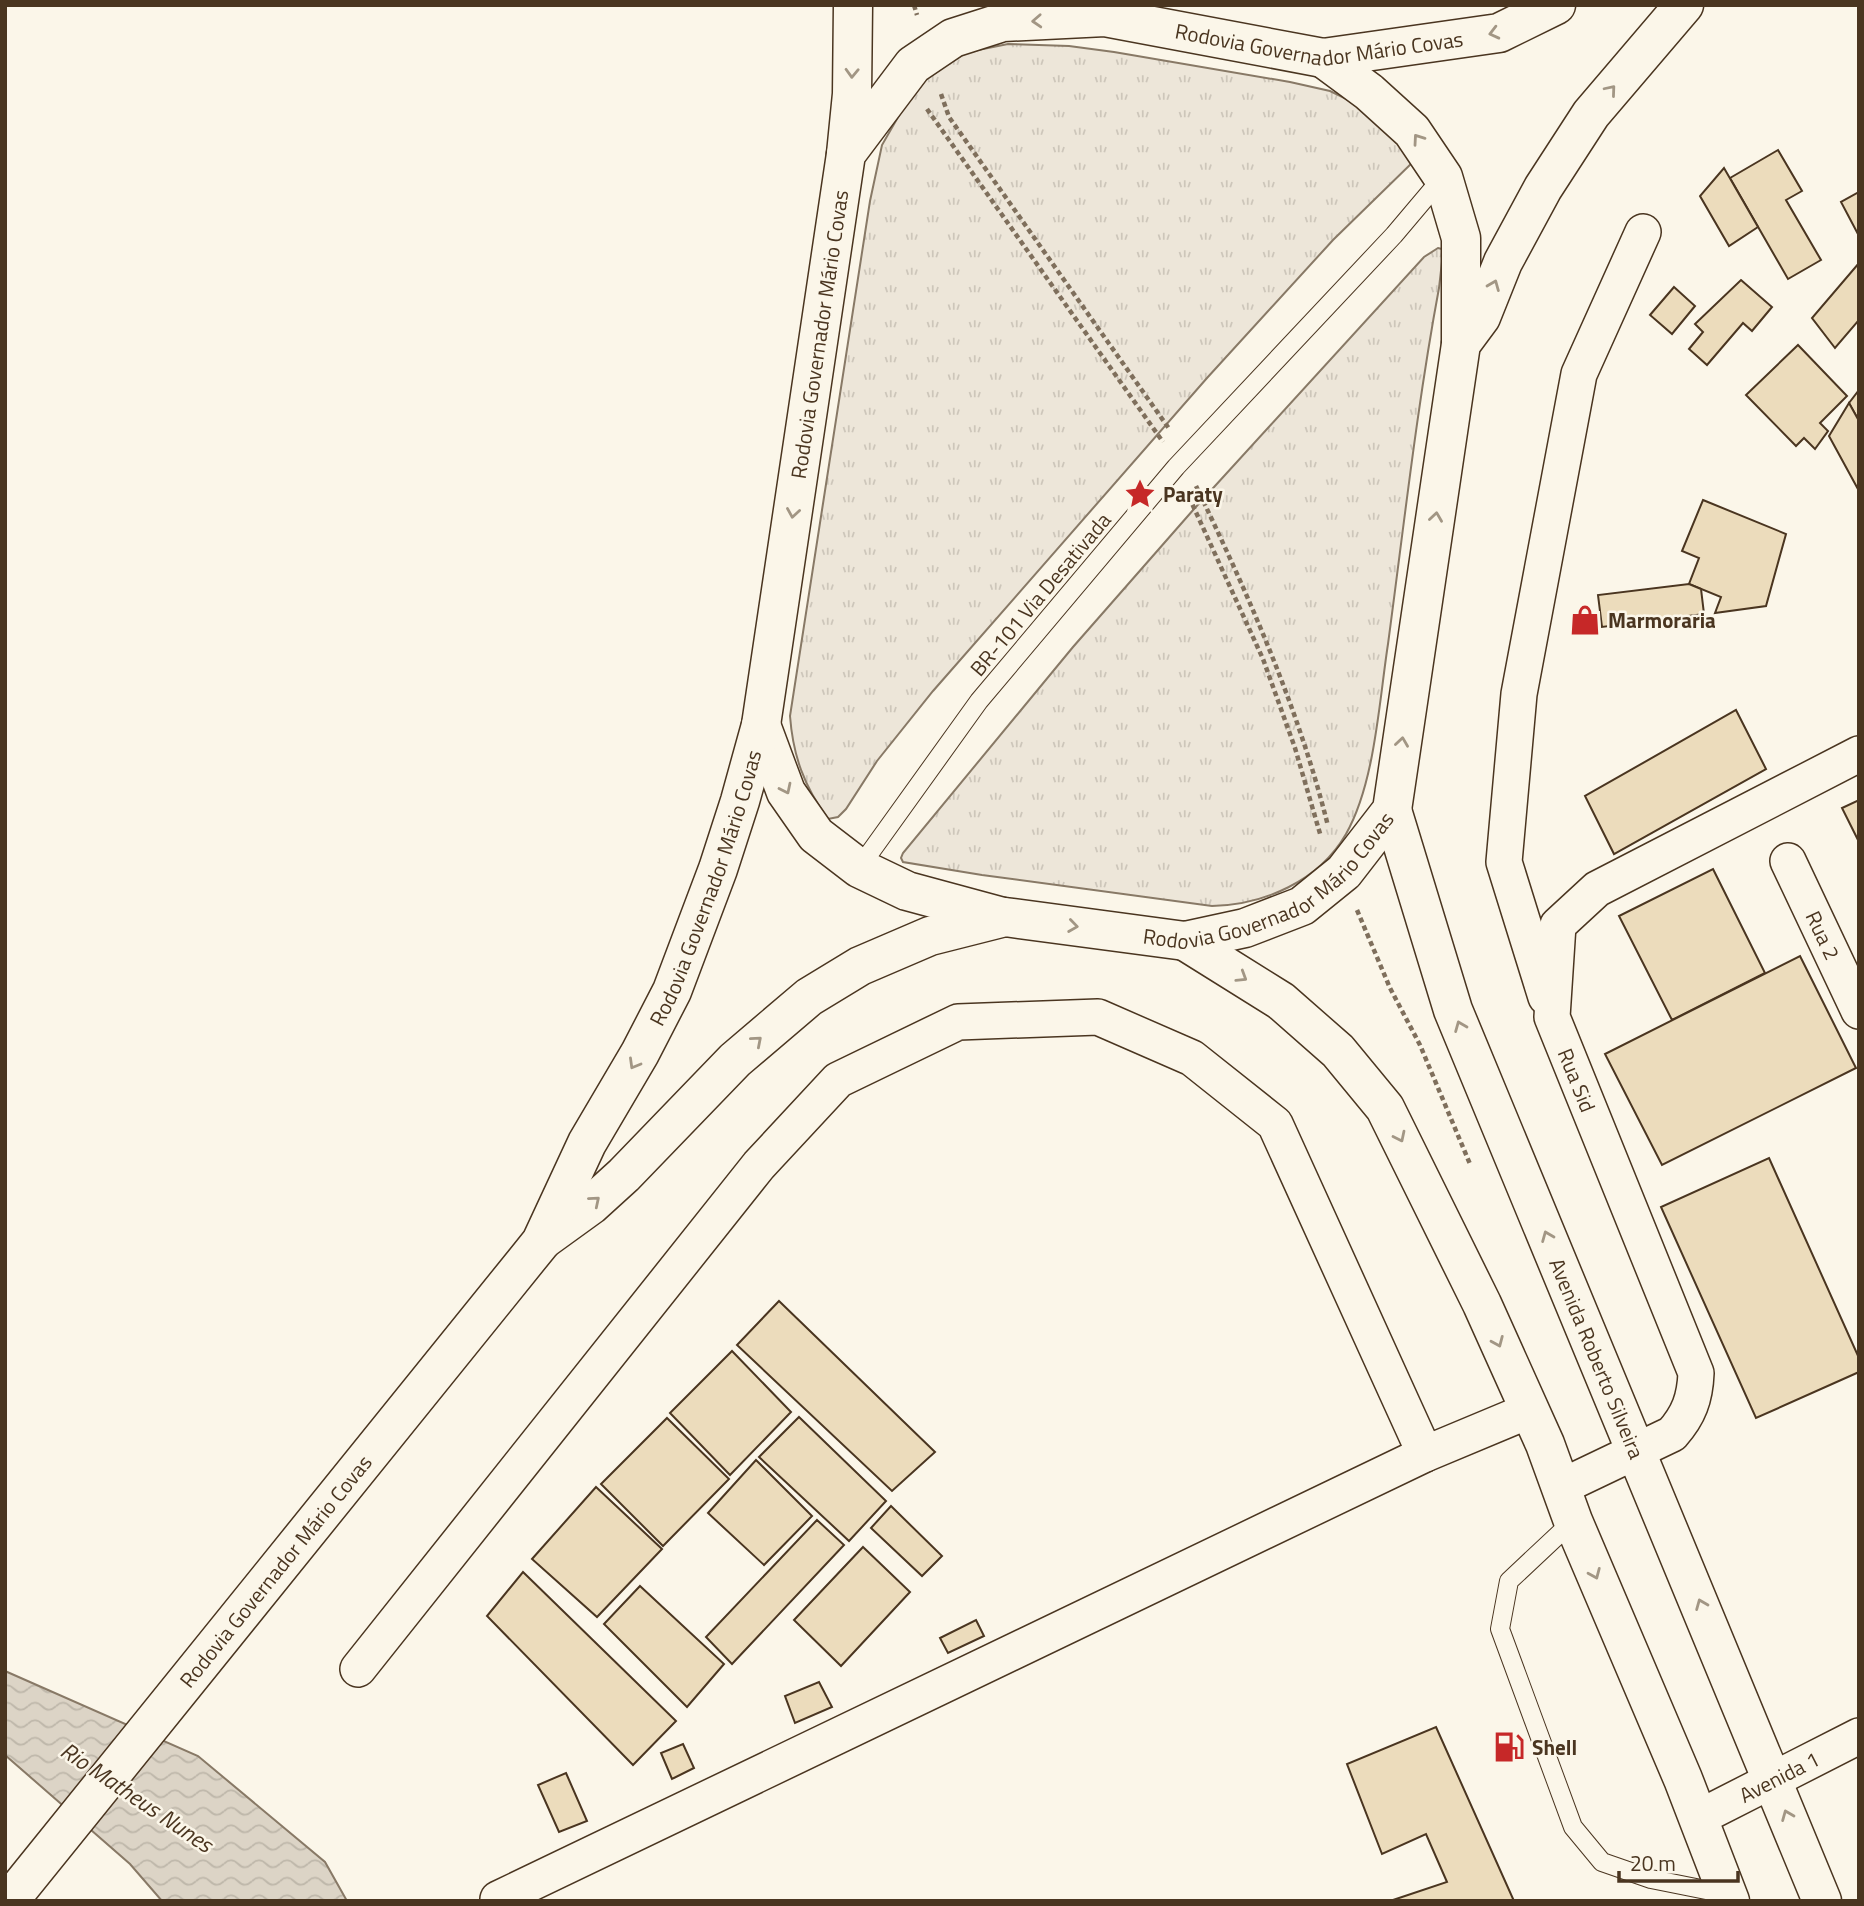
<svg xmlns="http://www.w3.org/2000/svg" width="1864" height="1906" viewBox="0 0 1864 1906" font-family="'Titillium Web',sans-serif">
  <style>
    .grass { fill: url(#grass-tufts); stroke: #887966; stroke-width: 2 }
    .water { fill: url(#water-waves); stroke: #887966; stroke-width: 2 }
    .building { fill: #ecdcbc; stroke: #4a3520; stroke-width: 2 }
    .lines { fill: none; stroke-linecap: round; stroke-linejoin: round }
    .lane-casing { stroke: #4a3520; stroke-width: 20 }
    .street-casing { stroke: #4a3520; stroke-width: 38 }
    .secondary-casing { stroke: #4a3520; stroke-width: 41 }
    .highway-casing { stroke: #4a3520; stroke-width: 41 }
    .path { stroke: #7f6f5c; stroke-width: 4.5; stroke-dasharray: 5 3.5; stroke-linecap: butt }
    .lane { stroke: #fbf6e9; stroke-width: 18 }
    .street { stroke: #fbf6e9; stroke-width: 35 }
    .secondary { stroke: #fbf6e9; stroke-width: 38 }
    .highway { stroke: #fbf6e9; stroke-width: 38 }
    .oneway { stroke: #a29684 }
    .labels { text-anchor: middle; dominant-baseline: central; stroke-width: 5; stroke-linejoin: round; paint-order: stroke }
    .street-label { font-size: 21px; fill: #4a3520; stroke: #fbf6e9 }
    .poi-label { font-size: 21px; font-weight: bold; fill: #4a3520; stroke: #fbf6e9; text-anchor: start }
    .water-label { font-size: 23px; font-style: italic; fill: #4a3520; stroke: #fbf6e9 }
  </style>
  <defs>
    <pattern id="grass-tufts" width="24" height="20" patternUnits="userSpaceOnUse" patternTransform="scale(1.75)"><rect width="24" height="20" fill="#ede6d9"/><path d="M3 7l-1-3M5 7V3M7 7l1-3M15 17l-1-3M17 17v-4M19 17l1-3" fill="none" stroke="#cdc6ba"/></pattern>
    <pattern id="water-waves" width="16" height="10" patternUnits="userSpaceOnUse" patternTransform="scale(1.75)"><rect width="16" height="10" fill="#dcd4c6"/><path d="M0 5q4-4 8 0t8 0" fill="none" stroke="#beb7aa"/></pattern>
  </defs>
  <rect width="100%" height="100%" fill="#fbf6e9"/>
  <g class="grass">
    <path d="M1008,44L1069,46L1114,52L1290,82L1330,91L1359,105L1415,160L1333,240L1207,378L933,691L877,761L846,809L838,817L828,819C804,786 793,756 790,716L870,201L882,145L913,91L934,72L968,52Z"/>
    <path d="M1438,248L1442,249L1443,253L1439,288C1417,406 1404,525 1388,644C1379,702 1375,783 1346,834C1319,881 1264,905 1212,906L982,875L903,862L901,858L903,853L1073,647L1194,509L1424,257Z"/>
  </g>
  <path class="water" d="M5,1671L198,1756L325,1862L347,1901H162L130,1864L5,1755Z"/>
  <g class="building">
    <path d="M1778,150L1802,191L1786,200L1821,260L1788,279L1730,178Z"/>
    <path d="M1724,168L1758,227L1729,246L1700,196Z"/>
    <path d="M1859,192V236L1841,202Z"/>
    <path d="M1859,263V320L1835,348L1812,318Z"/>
    <path d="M1741,280L1772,307L1752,331L1743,323L1707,365L1689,349L1703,332L1695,324Z"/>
    <path d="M1674,287L1695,306L1672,334L1650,315Z"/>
    <path d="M1798,345L1847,396L1820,423L1828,431L1815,449L1804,438L1796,446L1746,395Z"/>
    <path d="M1859,390V421L1849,403Z"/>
    <path d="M1849,403L1859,421V491L1829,436Z"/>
    <path d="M1703,500L1786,534L1766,606L1715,613L1721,597L1689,584L1699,558L1682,551Z"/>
    <path d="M1689,584L1701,589L1704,614L1602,627L1598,595Z"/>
    <path d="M1736,710L1766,769L1614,854L1585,796Z"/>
    <path d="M1859,800V842L1842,808Z"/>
    <path d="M1713,869L1765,973L1672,1020L1619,916Z"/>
    <path d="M1800,956L1856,1068L1662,1165L1605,1054Z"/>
    <path d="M1769,1158L1859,1358V1372L1756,1418L1661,1207Z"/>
    <path d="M779,1301L935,1452L892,1491L737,1345Z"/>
    <path d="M732,1351L791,1412L730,1475L670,1413Z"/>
    <path d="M799,1417L886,1501L849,1541L759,1457Z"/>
    <path d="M667,1418L729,1479L663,1546L601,1484Z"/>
    <path d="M756,1460L812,1516L764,1565L708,1513Z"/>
    <path d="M596,1487L662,1549L597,1617L532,1559Z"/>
    <path d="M891,1506L942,1556L922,1576L871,1528Z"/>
    <path d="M817,1520L844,1545L732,1664L706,1637Z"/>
    <path d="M863,1547L910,1592L841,1666L794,1620Z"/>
    <path d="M523,1572L676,1721L633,1765L487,1616Z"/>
    <path d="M640,1586L724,1664L687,1707L604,1624Z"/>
    <path d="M976,1620L984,1636L948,1653L940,1638Z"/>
    <path d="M819,1682L832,1707L795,1723L785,1696Z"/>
    <path d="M1436,1727L1514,1901H1390L1447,1882L1426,1834L1382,1854L1347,1764Z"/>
    <path d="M683,1744L694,1768L672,1779L661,1753Z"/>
    <path d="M566,1773L587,1821L559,1832L538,1785Z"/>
  </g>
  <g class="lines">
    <g class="lane-casing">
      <g id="lane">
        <path d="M859,868L979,701L1176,467L1394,235L1443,177"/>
        <path d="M1573,1521L1509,1581L1500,1629L1573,1827L1602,1862L1651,1879L1726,1894"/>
      </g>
    </g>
    <g class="street-casing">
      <g id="street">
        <path id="s1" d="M1788,861L1859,1011"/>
        <path d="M1546,997L1504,862L1519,694L1579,374L1643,232"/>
        <path d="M1561,1487L1672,1434C1689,1415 1695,1398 1696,1373L1552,1017L1558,925L1597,889L1859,754"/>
        <path d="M358,1669L759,1165L838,1080L958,1022L1098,1017L1192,1058L1275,1124L1425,1454"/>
        <path id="s2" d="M1698,1818L1859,1736"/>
        <path d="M498,1899L1425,1454L1528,1411"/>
      </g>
    </g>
    <g class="secondary-casing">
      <g id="secondary">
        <path d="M846,154L852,94L853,5"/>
        <path id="s3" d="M1392,810L1453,1010L1822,1901"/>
        <path d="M1185,941L1281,1001L1338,1051L1385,1108L1482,1304L1545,1444L1573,1521L1683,1779L1730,1901"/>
      </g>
    </g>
    <g class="highway-casing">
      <g id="highway">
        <path d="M1323,58L1369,92L1412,131L1443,177L1461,238V342"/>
        <path d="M761,725L786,792L816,835L859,868L907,891L1003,917"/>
        <path id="s4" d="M544,1239L591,1205L624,1175L735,1060L809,997L860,966L930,936L1005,917L1185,941L1245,928L1302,906L1344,872L1392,810L1461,344L1481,317L1503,262L1543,188L1591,114L1684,5"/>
        <path id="s5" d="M9,1901L541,1242L587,1143L640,1053L672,991L718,869L740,801L761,725L846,154L913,65L953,38L1003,22L1105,17L1323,58L1499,33L1556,5"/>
      </g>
    </g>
    <g class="path">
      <path d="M914,5L917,15"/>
      <path d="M941,94L949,117L1170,430"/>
      <path d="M927,109L1163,442"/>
      <path d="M1196,486C1248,594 1299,709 1328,826"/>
      <path d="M1189,497L1263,659L1295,748L1321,837"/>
      <path d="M1357,910L1390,988L1420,1045L1470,1164"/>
    </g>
    <use href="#lane" class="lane"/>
    <use href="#street" class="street"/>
    <use href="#secondary" class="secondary"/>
    <use href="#highway" class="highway"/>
  </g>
  <defs><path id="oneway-chevron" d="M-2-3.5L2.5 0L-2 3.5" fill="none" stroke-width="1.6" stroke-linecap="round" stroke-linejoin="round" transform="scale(1.75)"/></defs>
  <g class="oneway">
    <use href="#oneway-chevron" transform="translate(1037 21) rotate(177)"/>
    <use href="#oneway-chevron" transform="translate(1494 33) rotate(166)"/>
    <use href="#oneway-chevron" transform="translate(852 73) rotate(92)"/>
    <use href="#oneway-chevron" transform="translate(1611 90) rotate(-50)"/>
    <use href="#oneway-chevron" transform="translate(1418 139) rotate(-125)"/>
    <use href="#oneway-chevron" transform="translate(1494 285) rotate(-68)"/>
    <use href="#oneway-chevron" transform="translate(793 513) rotate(99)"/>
    <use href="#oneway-chevron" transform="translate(1436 517) rotate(-82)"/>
    <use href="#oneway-chevron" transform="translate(1402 742) rotate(-82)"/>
    <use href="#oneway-chevron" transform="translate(786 789) rotate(64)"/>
    <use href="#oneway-chevron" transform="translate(1073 926) rotate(8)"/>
    <use href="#oneway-chevron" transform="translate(1242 977) rotate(32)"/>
    <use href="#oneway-chevron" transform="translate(1460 1026) rotate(-112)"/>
    <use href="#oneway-chevron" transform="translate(757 1041) rotate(-41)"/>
    <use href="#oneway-chevron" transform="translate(634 1064) rotate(120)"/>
    <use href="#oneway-chevron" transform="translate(1400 1137) rotate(64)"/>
    <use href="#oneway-chevron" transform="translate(595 1201) rotate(-40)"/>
    <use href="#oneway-chevron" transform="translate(1547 1236) rotate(-112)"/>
    <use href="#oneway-chevron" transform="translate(1498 1342) rotate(67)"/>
    <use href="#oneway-chevron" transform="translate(1595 1574) rotate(67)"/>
    <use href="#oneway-chevron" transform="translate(1701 1604) rotate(-112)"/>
    <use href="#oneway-chevron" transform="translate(1787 1815) rotate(-112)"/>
  </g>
  <defs>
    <g id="sight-bare" transform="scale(2.415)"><path d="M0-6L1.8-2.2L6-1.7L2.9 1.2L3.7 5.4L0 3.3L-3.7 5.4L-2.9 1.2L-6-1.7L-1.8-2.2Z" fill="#c62828" stroke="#fbf6e9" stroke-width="2.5" paint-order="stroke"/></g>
    <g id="shop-bare" transform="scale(2.415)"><path d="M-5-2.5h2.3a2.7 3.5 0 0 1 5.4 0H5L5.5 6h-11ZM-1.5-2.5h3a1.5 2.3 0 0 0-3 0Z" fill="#c62828" stroke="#fbf6e9" stroke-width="2.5" paint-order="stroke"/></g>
    <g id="fuel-bare" transform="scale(2.415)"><path d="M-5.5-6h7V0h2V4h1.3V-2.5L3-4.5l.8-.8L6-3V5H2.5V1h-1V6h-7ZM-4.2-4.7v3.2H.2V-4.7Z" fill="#c62828" stroke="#fbf6e9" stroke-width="2.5" paint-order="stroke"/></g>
  </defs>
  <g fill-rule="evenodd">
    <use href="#sight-bare" x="1140" y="494"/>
    <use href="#shop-bare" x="1585" y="620"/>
    <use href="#fuel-bare" x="1509" y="1747"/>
  </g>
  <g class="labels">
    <g class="street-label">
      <text stroke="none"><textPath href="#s5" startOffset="2520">Rodovia Governador Mário Covas</textPath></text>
      <text stroke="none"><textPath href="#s5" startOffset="1806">Rodovia Governador Mário Covas</textPath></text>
      <text transform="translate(1040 594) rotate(-50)">BR-101 Via Desativada</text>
      <text stroke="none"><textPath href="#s4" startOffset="858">Rodovia Governador Mário Covas</textPath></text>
      <text stroke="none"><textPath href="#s5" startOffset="1239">Rodovia Governador Mário Covas</textPath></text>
      <text stroke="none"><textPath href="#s1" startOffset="82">Rua 2</textPath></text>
      <text transform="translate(1577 1080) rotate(68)">Rua Sid</text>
      <text stroke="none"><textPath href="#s3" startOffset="586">Avenida Roberto Silveira</textPath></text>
      <text stroke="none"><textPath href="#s5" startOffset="424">Rodovia Governador Mário Covas</textPath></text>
      <text stroke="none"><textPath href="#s2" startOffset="91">Avenida 1</textPath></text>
    </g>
    <g class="poi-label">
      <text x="1163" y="494">Paraty</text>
      <text x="1608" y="620">Marmoraria</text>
      <text x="1532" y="1747">Shell</text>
    </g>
    <g class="water-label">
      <text transform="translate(137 1797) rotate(34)">Rio Matheus Nunes</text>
    </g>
  </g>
  <rect width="1864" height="1906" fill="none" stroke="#4a3520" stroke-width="14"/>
  <path d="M1619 1871v10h119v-10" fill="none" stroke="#4a3520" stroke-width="3.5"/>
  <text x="1630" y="1871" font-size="21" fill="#4a3520" stroke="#fbf6e9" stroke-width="5" paint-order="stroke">20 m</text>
</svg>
